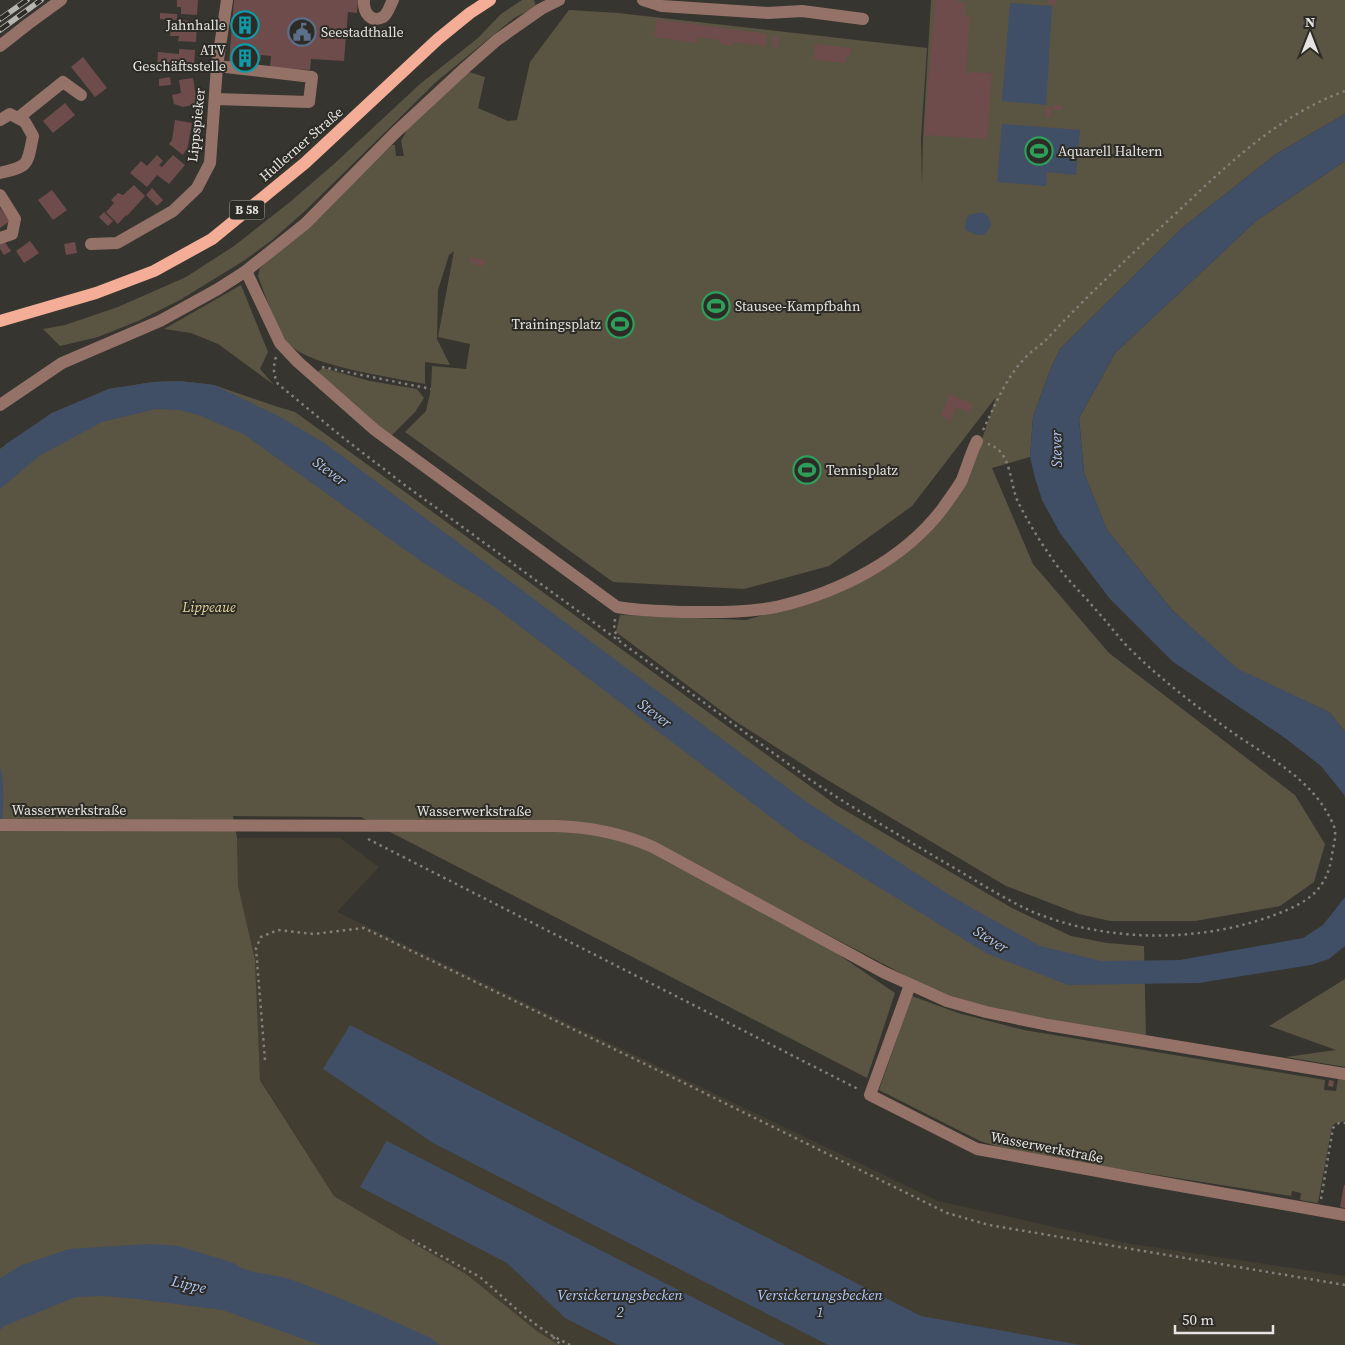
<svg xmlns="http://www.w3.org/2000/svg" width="1345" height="1345" viewBox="0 0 1345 1345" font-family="'Source Serif 4',serif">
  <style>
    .built { fill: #423e31 }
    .green { fill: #5a5443 }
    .water { fill: #404e66 }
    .building { fill: #6d4c4b }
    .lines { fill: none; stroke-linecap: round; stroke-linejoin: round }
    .path { stroke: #82807b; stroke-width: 2.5; stroke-dasharray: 2.5 4; stroke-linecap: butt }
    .minor { stroke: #957267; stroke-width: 12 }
    .major { stroke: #f4ae97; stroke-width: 12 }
    .rail-casing { stroke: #b6b5b0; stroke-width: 5.5 }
    .rail { stroke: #2d2b25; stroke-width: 4; stroke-dasharray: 11; stroke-linecap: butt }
    .labels { text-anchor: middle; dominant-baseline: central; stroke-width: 4; stroke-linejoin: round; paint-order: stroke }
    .shield { fill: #2d2b25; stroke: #aeaca8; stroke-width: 1 }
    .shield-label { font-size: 12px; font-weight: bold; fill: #e5e4e0 }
    .poi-label { font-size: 14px; fill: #e5e4e0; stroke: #2d2b25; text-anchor: start }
    .street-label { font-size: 14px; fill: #e5e4e0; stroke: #2d2b25 }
    .park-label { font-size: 14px; font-style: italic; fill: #e7d69e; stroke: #2d2b25 }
    .water-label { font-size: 15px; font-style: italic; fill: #acc8f8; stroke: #2d2b25 }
  </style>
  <rect width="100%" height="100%" fill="#37352f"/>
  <path class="built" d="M233,838H340L379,867L337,912L938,1201L1126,1243L1345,1276V1345H554L466,1274L334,1196L259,1077L255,960L237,888Z"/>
  <g class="green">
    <path d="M522,0H534L536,7L514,18L436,82L306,210L272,240L245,260L180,300L138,321L98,337L60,346L43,329L65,325L118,307L186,277L234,246L290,202L334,164L420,84L478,38L501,14Z"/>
    <path d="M931,0H1345V114L1276,154L1181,229L1060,349L1049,373L1033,417L1030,457L992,468L1033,564L1109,653L1295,795L1325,844L1314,882L1280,906L1195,921H1110L1079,914L1006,886L824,778L735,721L616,632L620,615L746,620L839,593L921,541L968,482L996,397L912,506L829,566L744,589L613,582L405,432L426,411L431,389L432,366L466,369L470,344L438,337L454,251L449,255L438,290L437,339L450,365L425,362V384C392,377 313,367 290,345C277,333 265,294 258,276L260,268L392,145H395L396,156H404L401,141L408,128L469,72L485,77L478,108L508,121L517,120L530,62L569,10L618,13L927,48L921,138L922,186L923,138Z"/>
    <path d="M1345,161V732L1329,712L1238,670L1173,611L1107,530L1084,473L1079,418L1115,353L1256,221Z"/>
    <path d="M241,285L268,352L260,369L274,385L218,344L191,333L164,329Z"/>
    <path d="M323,368L370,381L417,389L424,398L415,412L390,437L316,373Z"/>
    <path d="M179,381L214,385L275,406L295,412L836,805L1012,908L1071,936L1107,943L1144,946L1146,1037L993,1010L933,990L748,893L895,993L867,1078L361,817L233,816L237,838L238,886L255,960L260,1080L334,1196L466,1274L537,1331L559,1345H0V449L52,413L109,389L153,382Z"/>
    <path d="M1345,979V1067L1286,1057L1336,1050L1269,1026Z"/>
    <path d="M912,996L958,1013L1024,1030L1325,1080L1324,1090L1336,1091L1338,1079L1345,1080V1121L1336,1123L1332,1126L1318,1203L1300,1200L1301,1193L1292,1191L1291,1196L1018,1153L980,1141L879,1090Z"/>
  </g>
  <g class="water">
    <path d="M1010,3L1052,6L1046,105L1002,101Z"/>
    <path d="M1345,114V161L1256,221L1115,353L1079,418L1084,473L1107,530L1173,611L1238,669L1329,712L1345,732V796L1321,766L1285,738L1172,661L1110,599L1060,533L1042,500L1035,478L1030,457L1033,417L1049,373L1060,349L1181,229L1276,154Z"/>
    <path d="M1002,124L1080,130L1076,175L1047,172L1046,186L997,182Z"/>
    <path d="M982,212L989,217L991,226L984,235H977L965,230L966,220L969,215Z"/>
    <path d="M179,381L214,385L278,416L323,442L805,801L954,898L1040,946L1101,961L1180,960L1303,938L1323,925L1345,897V946L1329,959L1311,965L1199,983L1068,985L986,953L797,837L492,605L422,562L245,435L201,416L180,410L156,409L102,422L39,456L0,489V450L6,444L52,413L109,389L153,382Z"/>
    <path d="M0,766C5,788 4,809 0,831Z"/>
    <path d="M350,1025L921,1316L1081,1345H828L433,1143L323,1069Z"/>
    <path d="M387,1140V1141L786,1345H618L565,1318L507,1263L360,1187Z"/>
    <path d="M150,1244L178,1246L234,1263C248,1275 272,1273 289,1279C337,1296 384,1317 431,1338L439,1345H320L223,1310L137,1299L104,1296L76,1297L4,1326L0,1330V1278L2,1277L22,1265L69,1249Z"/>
  </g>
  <g class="building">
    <path d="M177,0H198L197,15L181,14V7H177Z"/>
    <path d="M234,0H358L357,13L348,12L344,61L311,59L310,70L270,67L271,56L261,55L260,61H255V64L229,62Z"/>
    <path d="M935,0H958V2H965V16H970L966,73L969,74L970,72L992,73L987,139L924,135Z"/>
    <rect x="1048" y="0" width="8" height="4"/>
    <path d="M160,13L177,14V20L160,19Z"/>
    <path d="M657,19L767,34L765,46L733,42V46L720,44V40L697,37V43L654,37Z"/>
    <path d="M180,20L192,21V25H197L196,42L178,41L179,36H170L171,24H180Z"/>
    <path d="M773,36H779L777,48L772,47Z"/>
    <path d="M815,44L851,48V55H847L846,63L814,60Z"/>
    <path d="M179,49L195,50L194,68L178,67V71L157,69L158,52L179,54Z"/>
    <path d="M83,57L107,88L95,97L71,67Z"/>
    <path d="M170,77L171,85L159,86V79Z"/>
    <path d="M193,78L197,104L183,107L174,104L172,95L181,93L179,80Z"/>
    <path d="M65,103L75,115L53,133L43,121Z"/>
    <path d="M1053,105H1063L1062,110H1053Z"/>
    <path d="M1046,107L1052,108L1051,118L1046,117Z"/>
    <path d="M175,120L192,123L187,151L186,150L183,155L169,144L172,140Z"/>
    <path d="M157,155L163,161L159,165L162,167L173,155L185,165L169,184L157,175L147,187L130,173L141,161L147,166Z"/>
    <path d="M134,185L145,196L127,216L126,215L118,224L106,212L114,203L111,200L118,193L123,195Z"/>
    <path d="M152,188L163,200L157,206L146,195Z"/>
    <path d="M52,190L67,210L53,220L38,200Z"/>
    <path d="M0,208L10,221L0,228Z"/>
    <path d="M104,212L113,221L108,226L99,217Z"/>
    <path d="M4,241L11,251L4,255L0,249V243Z"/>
    <path d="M30,241L39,253L24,263L16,251Z"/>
    <path d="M75,242L77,253L66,255L64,244Z"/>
    <path d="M470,257L484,260L483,267L472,264V262L469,261Z"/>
    <path d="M950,394L973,404L969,413L956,407L950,421L941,416Z"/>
    <path d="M1329,1080L1334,1081L1333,1087L1328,1086Z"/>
    <path d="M1344,1185H1345V1208L1340,1207Z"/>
  </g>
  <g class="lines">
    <g class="path">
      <path d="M276,357C273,367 273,374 278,384L341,436L402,483L809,779C851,807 894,832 937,858C969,876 1000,897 1033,912C1109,943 1201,943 1277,914C1308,902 1327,890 1332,855C1333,847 1336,839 1335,832C1335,826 1331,820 1329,816C1308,776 1264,755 1229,730C1196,706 1163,681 1134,653C1120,640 1109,624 1096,610C1081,592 1063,576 1051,557C1039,540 1027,520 1018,502C1009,482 1012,451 988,444"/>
      <path d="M322,367L431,389"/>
      <path d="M983,430C999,397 1011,364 1043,343C1084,299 1127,258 1171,218C1223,169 1276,116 1345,91"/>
      <path d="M615,619L614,630L619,639"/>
      <path d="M368,839L860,1090"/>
      <path d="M265,1060L256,948L261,937L278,930L314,934L364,928L678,1080L947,1213L989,1225L1345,1285"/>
      <path d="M1321,1199L1333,1128L1339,1123H1345"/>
      <path d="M412,1240L480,1277L523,1315L549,1334L570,1345"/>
      <path d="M553,1337L561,1345"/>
    </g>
    <g class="minor">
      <path d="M364,0C363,11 370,24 383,17C388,14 390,5 393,0"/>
      <path d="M643,0L662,6L768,13L802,11L863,19"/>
      <path d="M0,46L28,24L61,0"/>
      <path d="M215,99L309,102L312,77L217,66"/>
      <path d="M18,118L63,82L81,95"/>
      <path d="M0,120L10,114L25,122L33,136C27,165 30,166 0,173"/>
      <path d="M0,195L15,219L12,234L0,238"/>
      <path d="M91,244L117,243L173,211L197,188L210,163L217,66L227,0"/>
      <path d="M246,271L280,343L298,362L375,430L617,607C639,611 662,611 685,612C715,612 746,613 776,607C838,593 904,560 943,508C949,499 957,489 962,480C967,467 971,453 977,441"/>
      <path d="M0,405L62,363L160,321L218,289L246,271L305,224L396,132L465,68L497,40L541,9L559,0"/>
      <path d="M0,825L556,826C591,827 621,833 653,847L883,972L947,1001L986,1012L1048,1025L1345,1074"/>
      <path d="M910,985L870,1095L977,1149L1130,1177L1345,1215"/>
    </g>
    <path class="major" d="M0,321L96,293L154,271L212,239L305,163L438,39L470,13L490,0"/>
    <g class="rail-casing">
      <g id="rail">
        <path d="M0,19L27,0"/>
        <path d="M0,30L41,0"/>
      </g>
    </g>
    <use href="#rail" class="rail"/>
  </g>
  <defs>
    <g id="building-ring" transform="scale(1.4375)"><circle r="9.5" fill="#2d2b25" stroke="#0f9aa8" stroke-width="1.5"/><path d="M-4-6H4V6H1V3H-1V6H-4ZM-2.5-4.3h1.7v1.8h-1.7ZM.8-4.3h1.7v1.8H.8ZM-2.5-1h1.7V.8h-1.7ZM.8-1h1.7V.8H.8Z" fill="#0f9aa8"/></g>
    <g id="civic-ring" transform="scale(1.4375)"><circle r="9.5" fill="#2d2b25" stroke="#5c6f8a" stroke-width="1.5"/><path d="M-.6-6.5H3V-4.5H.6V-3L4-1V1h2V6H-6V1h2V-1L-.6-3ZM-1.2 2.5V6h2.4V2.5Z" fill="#5c6f8a"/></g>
    <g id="stadium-ring" transform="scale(1.4375)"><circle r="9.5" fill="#2d2b25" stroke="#2e9e5b" stroke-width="1.5"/><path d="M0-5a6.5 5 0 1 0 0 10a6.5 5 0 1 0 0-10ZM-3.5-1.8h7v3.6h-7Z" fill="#2e9e5b"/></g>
  </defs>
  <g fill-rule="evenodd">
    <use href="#building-ring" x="245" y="25"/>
    <use href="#civic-ring" x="302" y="32"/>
    <use href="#building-ring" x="245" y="58"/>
    <use href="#stadium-ring" x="1039" y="151"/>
    <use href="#stadium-ring" x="716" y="306"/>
    <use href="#stadium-ring" x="620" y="324"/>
    <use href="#stadium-ring" x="807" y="470"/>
  </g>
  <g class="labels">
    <rect class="shield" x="229.5" y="200.5" width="35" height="19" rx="4"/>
    <g class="shield-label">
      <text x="247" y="210">B 58</text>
    </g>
    <g class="poi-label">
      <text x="226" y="25" text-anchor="end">Jahnhalle</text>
      <text x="321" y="32">Seestadthalle</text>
      <text x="226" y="50" text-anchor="end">ATV<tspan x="226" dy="16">Geschäftsstelle</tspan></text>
      <text x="1058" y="151">Aquarell Haltern</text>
      <text x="735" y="306">Stausee-Kampfbahn</text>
      <text x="601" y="324" text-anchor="end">Trainingsplatz</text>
      <text x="826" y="470">Tennisplatz</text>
    </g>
    <g class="street-label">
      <text transform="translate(196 125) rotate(-84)">Lippspieker</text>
      <text transform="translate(301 144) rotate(-41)">Hullerner Straße</text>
      <text x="69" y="810">Wasserwerkstraße</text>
      <text x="474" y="811">Wasserwerkstraße</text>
      <text transform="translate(1047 1147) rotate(11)">Wasserwerkstraße</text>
    </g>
    <g class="park-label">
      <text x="209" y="607">Lippeaue</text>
    </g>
    <g class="water-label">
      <text transform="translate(1056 449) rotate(-91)">Stever</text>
      <text transform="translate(330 471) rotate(37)">Stever</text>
      <text transform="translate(655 713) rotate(37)">Stever</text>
      <text transform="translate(991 939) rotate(32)">Stever</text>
      <text transform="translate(189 1284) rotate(13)">Lippe</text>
      <text x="620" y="1294">Versickerungsbecken<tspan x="620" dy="17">2</tspan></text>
      <text x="820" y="1294">Versickerungsbecken<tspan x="820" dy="17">1</tspan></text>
    </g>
  </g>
  <g transform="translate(1310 35)" stroke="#2d2b25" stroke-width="4" paint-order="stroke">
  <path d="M0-4L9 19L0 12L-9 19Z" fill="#e5e4e0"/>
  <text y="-8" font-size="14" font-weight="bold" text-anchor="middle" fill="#e5e4e0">N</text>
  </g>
  <path d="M1175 1325v8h98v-8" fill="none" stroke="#e5e4e0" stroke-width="2.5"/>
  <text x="1182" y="1325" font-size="15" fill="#e5e4e0" stroke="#2d2b25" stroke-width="4" paint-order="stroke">50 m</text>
</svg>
